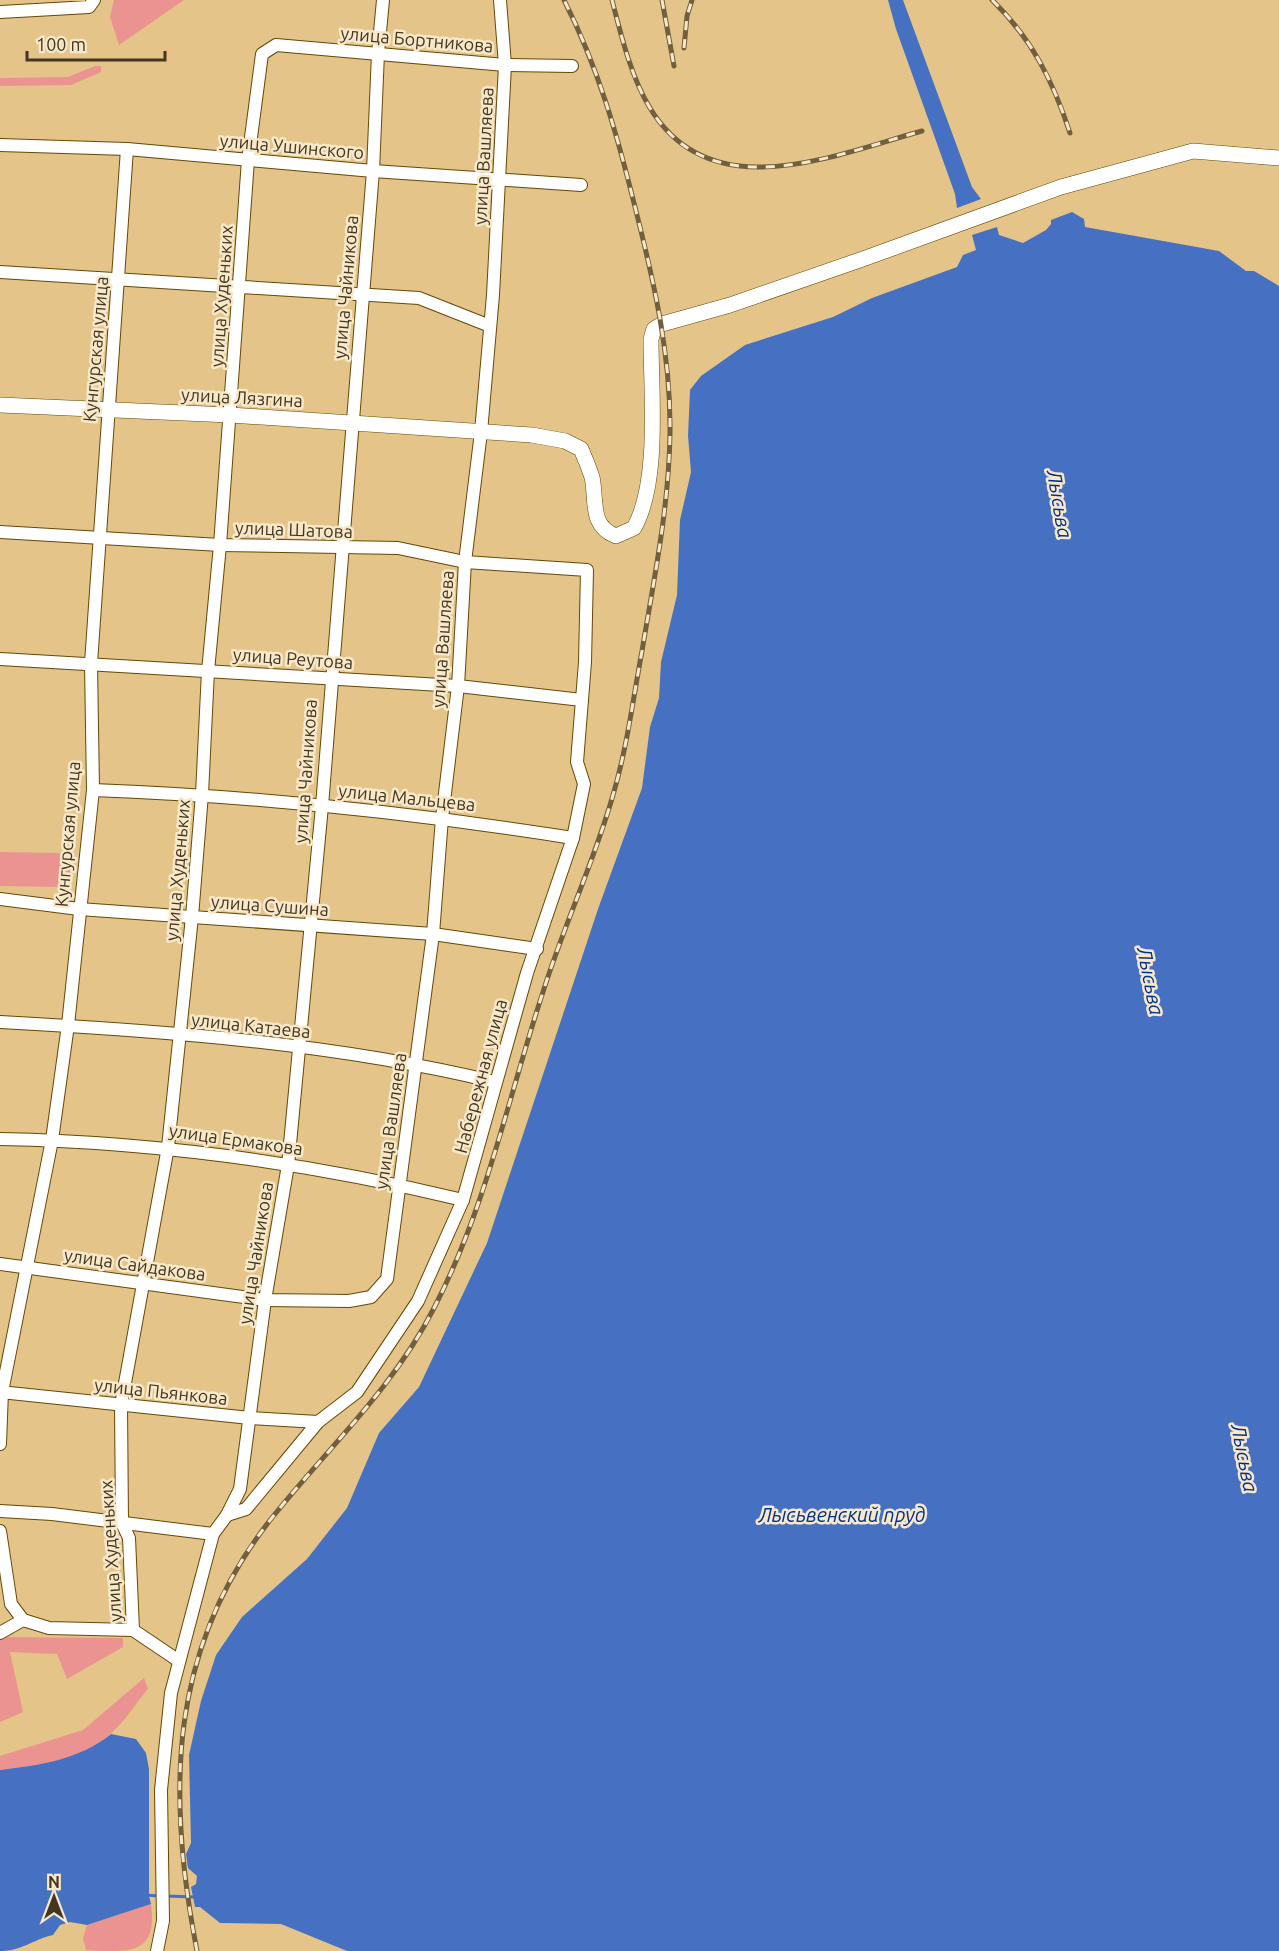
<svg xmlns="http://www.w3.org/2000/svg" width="1279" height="1951" viewBox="0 0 1279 1951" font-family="Ubuntu,sans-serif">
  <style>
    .green { fill: #eb9390 }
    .water { fill: #4671c3 }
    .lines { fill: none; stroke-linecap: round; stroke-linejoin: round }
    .stream { stroke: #4671c3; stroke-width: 3 }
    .minor-casing { stroke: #654805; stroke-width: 14 }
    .major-casing { stroke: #654805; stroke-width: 16 }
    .minor { stroke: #fff; stroke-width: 12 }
    .major { stroke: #fff; stroke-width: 15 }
    .rail-casing { stroke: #725f3d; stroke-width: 5 }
    .rail { stroke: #f8e8ca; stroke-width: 3; stroke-dasharray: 9; stroke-linecap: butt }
    .labels { text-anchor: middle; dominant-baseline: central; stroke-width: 5; stroke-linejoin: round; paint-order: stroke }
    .street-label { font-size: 18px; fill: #44371f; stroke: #f8e8ca }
    .water-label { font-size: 20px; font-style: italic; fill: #002f90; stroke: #f8e8ca }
  </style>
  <rect width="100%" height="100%" fill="#e5c489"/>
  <g class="green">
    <path d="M114,0H184L119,45L110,17Z"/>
    <path d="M95,66H101V72L71,85L0,86V78L68,77Z"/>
    <path d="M0,852L59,853C74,862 74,879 59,887L0,886Z"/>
    <path d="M0,1637L123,1638V1647L67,1679L57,1654L10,1652L23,1712L0,1722Z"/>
    <path d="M144,1678L148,1689C135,1704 124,1723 109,1735C80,1762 37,1765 0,1770V1756L83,1730Z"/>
    <path d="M151,1904C155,1935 148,1951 115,1951C106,1951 95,1951 86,1950L83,1938L87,1925Z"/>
  </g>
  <g class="water">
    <path d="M888,0H903L972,187L981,199L957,208L955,194L896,29Z"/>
    <path d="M1072,212L1084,219L1085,227L1219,251L1246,271H1254L1279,286V1951H347L281,1924L220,1923L200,1907H195L191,1887L196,1884L197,1876L188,1868L186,1854L191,1843L189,1755L201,1701L216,1655L242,1617L307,1559L347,1508L379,1433L419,1387L487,1243L598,909L642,788L650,727L659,698L661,662L677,595L680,520L691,472L688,436L690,390L701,376L745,345L833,317L872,298L957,267L963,255L976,250L972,235L997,227L999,235L1023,243L1046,230L1051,224V220Z"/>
    <path d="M111,1734L136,1739L146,1753L149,1769V1896L151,1904L87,1925L70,1922L60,1925L53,1935C32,1940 22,1951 0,1951V1770C40,1765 79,1760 111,1734Z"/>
  </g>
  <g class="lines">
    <g class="stream">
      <path d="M145,1895L159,1896"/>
      <path d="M166,1896L195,1897"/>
    </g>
    <g class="minor-casing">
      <g id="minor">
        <path d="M0,12L89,7L94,0"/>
        <path d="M0,145L127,149L373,171L581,185"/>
        <path d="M0,272L419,298L490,326"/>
        <path d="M0,532L220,545L398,548L465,562L587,570L585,662L577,762L584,784L573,838L527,973L463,1200L418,1301L357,1392L318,1422L246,1509L227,1515"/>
        <path d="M0,659L458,686L582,700"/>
        <path d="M93,790C254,796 414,813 573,838"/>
        <path d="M0,899L79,909L433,934L537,949"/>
        <path d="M0,1022C165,1031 334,1043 495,1082"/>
        <path d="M0,1139C158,1142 310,1163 463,1200"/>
        <path d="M0,1264L265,1300L349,1301L371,1297L387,1279L433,934L442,818L458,686L465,562L481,432L493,295L505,65L500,0"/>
        <path d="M0,1392L250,1418L318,1422"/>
        <path d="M0,1444L2,1392L52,1140L68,1025L93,790L91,663L127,149"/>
        <path d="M0,1511L52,1514L213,1534"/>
        <path d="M0,1531L11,1604L23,1620"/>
        <path d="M0,1633L23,1620L49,1628L133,1630"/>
        <path d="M179,1661L133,1630L129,1538L122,1523L121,1405L168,1147L192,917L202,794L208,671L220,545L248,160L262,54L276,45L505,65L572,66"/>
        <path d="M157,1951L163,1921L161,1790L171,1693L213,1534L227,1515L240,1489L265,1300L288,1165L322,806L373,171L378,53L383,0"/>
      </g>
    </g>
    <g class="major-casing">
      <path id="major" d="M0,405L230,415L532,435L565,441L581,449C585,458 589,468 592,477C597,500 589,526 616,536L634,528C660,482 651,392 651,339L654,329L662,324L730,305L860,260L1061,187L1193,151L1279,158"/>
    </g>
    <use href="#minor" class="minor"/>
    <use href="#major" class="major"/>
    <g class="rail-casing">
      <g id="rail">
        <path d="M612,0C621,35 631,77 650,108C711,209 834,155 922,131"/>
        <path d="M662,0L674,66"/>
        <path d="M992,0C1032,39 1053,81 1070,133"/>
        <path d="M684,48L687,16L692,0"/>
        <path d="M197,1951C166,1792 168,1646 275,1514C330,1446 394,1387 434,1308C486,1208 508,1098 543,992C564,925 594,862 613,795C627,748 633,699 642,651C654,579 669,507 670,433C671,355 654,282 635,207C617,134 598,67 564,0"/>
      </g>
    </g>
    <use href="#rail" class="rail"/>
  </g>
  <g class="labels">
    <g class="street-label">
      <text transform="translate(417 39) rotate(5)">улица Бортникова</text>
      <text transform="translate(292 146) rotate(5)">улица Ушинского</text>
      <text transform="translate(483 156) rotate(-87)">улица Вашляева</text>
      <text transform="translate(345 287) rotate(-85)">улица Чайникова</text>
      <text transform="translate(221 296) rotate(-86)">улица Худеньких</text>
      <text transform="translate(95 349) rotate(-85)">Кунгурская улица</text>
      <text transform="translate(242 397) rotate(3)">улица Лязгина</text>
      <text transform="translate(294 529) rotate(2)">улица Шатова</text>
      <text transform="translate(442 639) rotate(-86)">улица Вашляева</text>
      <text transform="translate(293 658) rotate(4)">улица Реутова</text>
      <text transform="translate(305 771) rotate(-86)">улица Чайникова</text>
      <text transform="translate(407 797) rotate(6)">улица Мальцева</text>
      <text transform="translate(67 834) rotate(-85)">Кунгурская улица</text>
      <text transform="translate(177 870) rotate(-85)">улица Худеньких</text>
      <text transform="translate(270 905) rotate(4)">улица Сушина</text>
      <text transform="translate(251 1025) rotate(6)">улица Катаева</text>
      <text transform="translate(480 1076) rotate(-75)">Набережная улица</text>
      <text transform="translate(390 1121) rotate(-82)">улица Вашляева</text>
      <text transform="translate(236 1139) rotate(8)">улица Ермакова</text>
      <text transform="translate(255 1253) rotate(-81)">улица Чайникова</text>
      <text transform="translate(135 1264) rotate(8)">улица Сайдакова</text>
      <text transform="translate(161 1391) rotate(6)">улица Пьянкова</text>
      <text transform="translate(110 1551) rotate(-94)">улица Худеньких</text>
    </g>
    <g class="water-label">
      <text transform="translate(1060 504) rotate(80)">Лысьва</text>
      <text transform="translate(1151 981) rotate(79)">Лысьва</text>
      <text transform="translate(1245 1458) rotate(79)">Лысьва</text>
      <text x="842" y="1514">Лысьвенский пруд</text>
    </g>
  </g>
  <g transform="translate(54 1897)" stroke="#f8e8ca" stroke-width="4.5" paint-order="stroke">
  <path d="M0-4.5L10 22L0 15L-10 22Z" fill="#44371f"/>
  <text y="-9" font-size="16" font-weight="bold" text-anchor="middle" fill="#44371f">N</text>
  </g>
  <path d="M27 51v9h138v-9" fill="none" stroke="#44371f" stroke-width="3"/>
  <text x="36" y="51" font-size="18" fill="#44371f" stroke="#f8e8ca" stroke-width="4.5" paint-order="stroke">100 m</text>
</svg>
